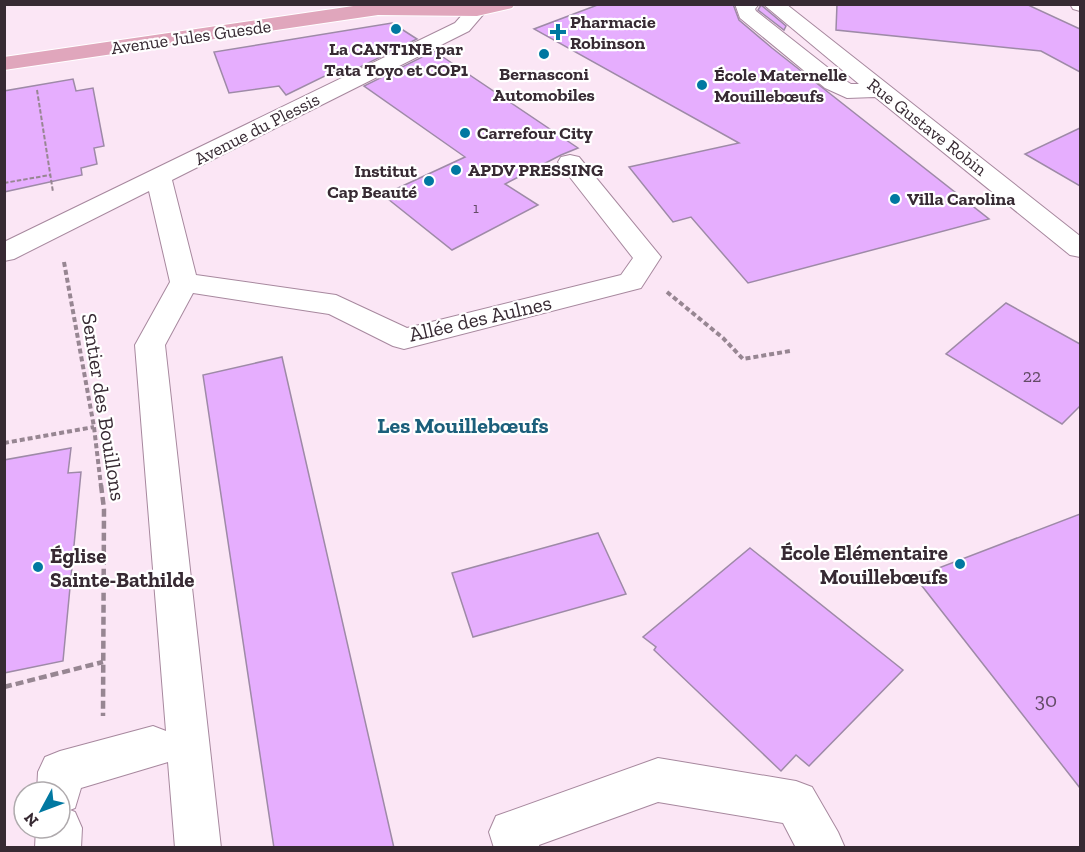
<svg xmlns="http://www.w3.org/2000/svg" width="1085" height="852" viewBox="0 0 1085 852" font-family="'Zilla Slab',serif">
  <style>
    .building { fill: #e6aefe; stroke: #9e8aa7; stroke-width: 1.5 }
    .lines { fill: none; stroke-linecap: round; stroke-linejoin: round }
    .minor-casing { stroke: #a7889e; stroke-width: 2 }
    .major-casing { stroke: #fff; stroke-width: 2 }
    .path-far2 { stroke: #978692; stroke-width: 2; stroke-dasharray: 4.5 2; stroke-linecap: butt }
    .path-far1 { stroke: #978692; stroke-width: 4; stroke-dasharray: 5 3; stroke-linecap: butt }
    .path { stroke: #978692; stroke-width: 4.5; stroke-dasharray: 8 4; stroke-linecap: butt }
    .minor { fill: #fff; fill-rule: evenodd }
    .major { fill: #e0a6bc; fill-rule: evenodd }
    .poi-dot { fill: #0178a1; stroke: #fff; stroke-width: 2 }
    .labels { text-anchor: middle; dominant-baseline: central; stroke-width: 4.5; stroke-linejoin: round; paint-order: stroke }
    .far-number-label { font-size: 15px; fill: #634b66 }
    .far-poi-label { font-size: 18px; font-weight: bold; fill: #372a33; stroke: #fff; text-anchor: start }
    .far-street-label { font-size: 18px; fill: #372a33; stroke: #fff }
    .number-label { font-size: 18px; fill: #634b66 }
    .street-label { font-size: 21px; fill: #372a33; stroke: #fff }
    .poi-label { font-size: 21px; font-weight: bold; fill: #372a33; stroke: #fff; text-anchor: end }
    .near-number-label { font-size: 21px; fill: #634b66 }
    .neighbourhood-label { font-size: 22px; font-weight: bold; fill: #1b5f7b; stroke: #fff }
  </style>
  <rect width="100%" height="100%" fill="#fbe6f5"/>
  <g class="building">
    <path d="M600,4H733L739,20L772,48L989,219L748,283L691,217L673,222L629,167L739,143L534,29Z"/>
    <path d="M837,4H1026L1080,29V72L1041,51L836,30Z"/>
    <path d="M761,5L786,26L784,30L758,10Z"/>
    <path d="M392,23L417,39L346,74L339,69L286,95L279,86L229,93L214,52Z"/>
    <path d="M434,51L578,148L561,155L505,184L538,205L452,250L383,195L465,157L364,86Z"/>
    <path d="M73,79L76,91L93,88L104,146L94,148L97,164L81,168L82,175L4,192V91Z"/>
    <path d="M1080,128V186L1025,154Z"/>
    <path d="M1006,303L1080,344V406L1062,424L946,354Z"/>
    <path d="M282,357L394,848H274L203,375Z"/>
    <path d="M71,448L68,473L81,472L63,661L4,673V460Z"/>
    <path d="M1080,514V788L915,577Z"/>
    <path d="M598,533L626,594L473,637L452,573Z"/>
    <path d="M750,548L903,670L809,766L796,755L781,771L654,650L656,647L643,637Z"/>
  </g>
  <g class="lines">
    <g class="minor-casing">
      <g id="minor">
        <path d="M475,4L484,6L487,10L469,31L172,180L196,275L336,295L407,328L621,275L633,258L558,162L561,157L570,155L579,157L661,257L641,288L404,349L393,346L329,314L193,293L165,345L221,848H175L168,762L81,788L75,808L70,810L75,812L82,828L81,848H35L36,828H60V792H37L38,772L45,757L60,751L153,726L166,731L135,345L170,282L149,191L14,259L4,261V242L455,23L470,6Z"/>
        <path d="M735,4H759L755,9L756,11L841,78L851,84H859L763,4H786L1080,236V257L1070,255L875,97L847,98L825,88L740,18Z"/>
        <path d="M1070,4H1080V11L1073,9Z"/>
        <path d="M658,758L796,781L812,787L838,832L845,848H796L783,823L658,802L539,845L540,848H494L489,832L496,816Z"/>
      </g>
    </g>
    <g class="major-casing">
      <path id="major" d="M367,4H515L512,8L477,16L378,15L4,70V57Z"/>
    </g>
    <g class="path-far2">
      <path d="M37,90L53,192"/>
      <path d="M4,183L50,175"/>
    </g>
    <g class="path-far1">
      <path d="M64,262L94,427L101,486"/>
      <path d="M667,292L723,338L743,359L790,351"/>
      <path d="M4,443L94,427"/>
    </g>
    <g class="path">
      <path d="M101,485L104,509L103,716"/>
      <path d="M4,687L103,662"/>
    </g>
    <use href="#minor" class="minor"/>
    <use href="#major" class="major"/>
  </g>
  <g class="poi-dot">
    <circle cx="396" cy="29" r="6"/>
    <path d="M555 23h6v6h6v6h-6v6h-6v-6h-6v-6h6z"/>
    <circle cx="544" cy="54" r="6"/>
    <circle cx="702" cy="85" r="6"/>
    <circle cx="465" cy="133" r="6"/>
    <circle cx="456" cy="170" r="6"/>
    <circle cx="429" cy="181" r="6"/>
    <circle cx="895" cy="199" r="6"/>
    <circle cx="960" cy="564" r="6"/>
    <circle cx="38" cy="567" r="6"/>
  </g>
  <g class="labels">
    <g class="far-number-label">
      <text x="476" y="208">1</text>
    </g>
    <g class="far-poi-label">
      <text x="570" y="22">Pharmacie<tspan x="570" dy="21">Robinson</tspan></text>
      <text x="396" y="49" text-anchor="middle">La CANT1NE par<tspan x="396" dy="21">Tata Toyo et COP1</tspan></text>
      <text x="544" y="74" text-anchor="middle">Bernasconi<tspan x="544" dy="21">Automobiles</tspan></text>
      <text x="714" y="75">École Maternelle<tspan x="714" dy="21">Mouillebœufs</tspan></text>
      <text x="477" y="133">Carrefour City</text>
      <text x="468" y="170">APDV PRESSING</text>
      <text x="417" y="171" text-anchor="end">Institut<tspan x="417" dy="21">Cap Beauté</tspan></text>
      <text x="907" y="199">Villa Carolina</text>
    </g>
    <g class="far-street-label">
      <text transform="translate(191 37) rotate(-8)">Avenue Jules Guesde</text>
      <text transform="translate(927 127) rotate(38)">Rue Gustave Robin</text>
      <text transform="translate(257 129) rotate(-27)">Avenue du Plessis</text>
    </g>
    <g class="number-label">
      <text x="1032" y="376">22</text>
    </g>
    <g class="street-label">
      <text transform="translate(480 318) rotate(-13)">Allée des Aulnes</text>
      <text transform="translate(104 407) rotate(81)">Sentier des Bouillons</text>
    </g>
    <g class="poi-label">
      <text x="948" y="552">École Elémentaire<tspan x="948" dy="24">Mouillebœufs</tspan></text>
      <text x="50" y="555" text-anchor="start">Église<tspan x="50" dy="24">Sainte-Bathilde</tspan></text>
    </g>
    <g class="near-number-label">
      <text x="1046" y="699">30</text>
    </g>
    <g class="neighbourhood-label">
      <text x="463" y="425">Les Mouillebœufs</text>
    </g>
  </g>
  <rect width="1085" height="852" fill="none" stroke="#372a33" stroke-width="12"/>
  <g transform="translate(42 810) rotate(229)"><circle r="28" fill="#ffffff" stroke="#afaaad" stroke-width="1.5"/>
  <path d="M0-4.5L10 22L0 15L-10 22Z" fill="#0178a1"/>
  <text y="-9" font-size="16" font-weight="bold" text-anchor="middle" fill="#372a33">N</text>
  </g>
</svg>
